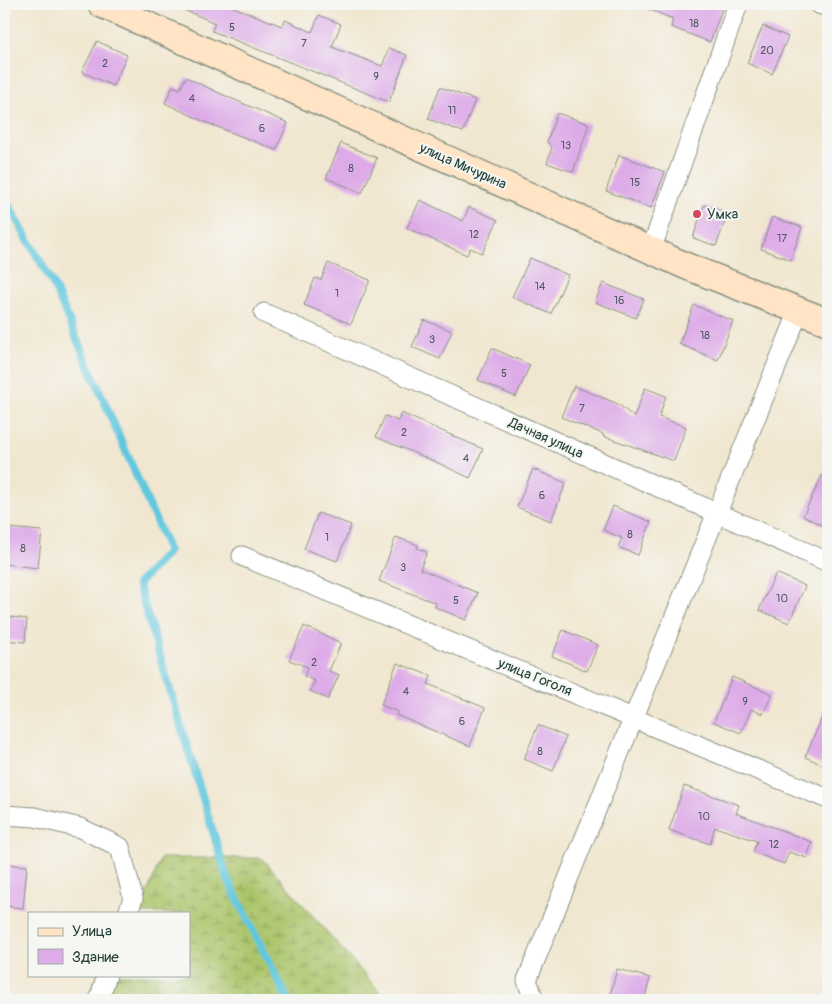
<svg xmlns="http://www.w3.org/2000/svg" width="832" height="1004" viewBox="0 0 832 1004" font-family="Pangolin,sans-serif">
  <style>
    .wetland { fill: url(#wetland-marsh); stroke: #658150 }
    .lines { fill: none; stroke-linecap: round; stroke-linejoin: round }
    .stream { stroke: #61c8de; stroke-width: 8 }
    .building { fill: #ddabe8 }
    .street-casing { stroke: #889282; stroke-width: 21 }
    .secondary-casing { stroke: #889282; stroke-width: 29 }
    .street { stroke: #fff; stroke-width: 19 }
    .secondary { stroke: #ffe4c6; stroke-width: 26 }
    .poi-dot { fill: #d1495b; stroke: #f6f6f2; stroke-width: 2 }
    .labels { text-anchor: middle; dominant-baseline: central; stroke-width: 4; stroke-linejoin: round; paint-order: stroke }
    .number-label { font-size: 11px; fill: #4e5861 }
    .street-label { font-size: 14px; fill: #1f3d34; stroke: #f6f6f2 }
    .poi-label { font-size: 14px; fill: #1f3d34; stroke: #f6f6f2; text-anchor: start }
  </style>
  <defs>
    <pattern id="wetland-marsh" width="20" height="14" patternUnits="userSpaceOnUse" patternTransform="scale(1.25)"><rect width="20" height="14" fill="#abc56b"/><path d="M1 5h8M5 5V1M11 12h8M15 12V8" fill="none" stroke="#8ba159"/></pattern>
  </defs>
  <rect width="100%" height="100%" fill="#f6f6f2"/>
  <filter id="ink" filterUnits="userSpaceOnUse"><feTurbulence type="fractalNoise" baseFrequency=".02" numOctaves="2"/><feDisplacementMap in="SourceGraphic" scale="10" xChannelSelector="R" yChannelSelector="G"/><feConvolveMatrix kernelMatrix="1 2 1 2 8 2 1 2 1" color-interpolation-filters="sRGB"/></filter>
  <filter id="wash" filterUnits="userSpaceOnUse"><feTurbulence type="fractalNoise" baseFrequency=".0096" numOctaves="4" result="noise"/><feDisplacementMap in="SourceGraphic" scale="20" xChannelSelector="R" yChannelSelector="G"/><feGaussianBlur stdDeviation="1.12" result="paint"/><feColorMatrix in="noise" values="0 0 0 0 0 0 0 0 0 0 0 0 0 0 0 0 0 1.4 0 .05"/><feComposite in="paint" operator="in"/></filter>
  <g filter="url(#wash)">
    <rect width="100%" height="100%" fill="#f1e7d0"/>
    <path class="wetland" d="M161,858H262L387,1000H108L113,975H189V913H139Z"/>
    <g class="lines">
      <path class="stream" d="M4,197L54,286L169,551L138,584L227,878L288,1000"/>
    </g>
    <g id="blocks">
      <g class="building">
        <path d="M170,4H226L282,26L285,20L312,32L319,15L341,24L332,47L382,66L389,48L407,55L389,102L212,31L215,23Z"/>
        <path d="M638,4H724L710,42L671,27L673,19L638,5Z"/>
        <path d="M763,26L788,37L772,74L747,63Z"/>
        <path d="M97,41L127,55L113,86L82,72Z"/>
        <path d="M186,77L219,93L288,123L276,150L205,122L165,103L173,86L180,89Z"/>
        <path d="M440,87L475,100L463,132L428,119Z"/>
        <path d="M557,113L589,124L573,172L547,163L552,147L547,142Z"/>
        <path d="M341,143L377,158L362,193L326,178Z"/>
        <path d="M619,155L665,172L651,208L606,191Z"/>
        <path d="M420,200L463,221L469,207L498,220L482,253L470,248L467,255L407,228Z"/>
        <path d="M704,205L728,214L716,246L693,238Z"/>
        <path d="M772,217L802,227L791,260L761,249Z"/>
        <path d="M530,258L568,275L551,314L512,297Z"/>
        <path d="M328,263L370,280L351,324L304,305L315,278L321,280Z"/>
        <path d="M603,283L644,299L636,318L595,302Z"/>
        <path d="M694,305L733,321L718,360L679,344Z"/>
        <path d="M424,320L452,331L440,359L412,347Z"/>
        <path d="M492,348L530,365L516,397L478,380Z"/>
        <path d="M574,386L618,404L634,417L645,388L666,396L659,417L686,427L674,461L603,436V434L561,417Z"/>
        <path d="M401,413L483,449L470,478L436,462L376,437L385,416L398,421Z"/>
        <path d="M828,463V528L803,516Z"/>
        <path d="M533,469L566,483L551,521L517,507Z"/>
        <path d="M613,506L651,522L638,555L618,547L622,538L603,530Z"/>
        <path d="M318,513L351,525L337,561L304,549Z"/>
        <path d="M8,528L42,531L38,568L4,564Z"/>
        <path d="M396,537L418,545L417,548L427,552L420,569L478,593L466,620L435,607L436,603L379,581Z"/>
        <path d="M776,573L805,586L789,623L759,610Z"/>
        <path d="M4,616L27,619L25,642L4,640Z"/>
        <path d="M304,626L341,643L329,671L339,675L328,699L310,691L315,681L304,676L308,667L289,660Z"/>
        <path d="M563,630L598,645L587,671L552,656Z"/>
        <path d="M397,663L431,676L428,684L485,708L470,746L396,715L398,712L381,705Z"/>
        <path d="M732,677L772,694L763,714L751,709L741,733L714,722Z"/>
        <path d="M828,704V767L805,757Z"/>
        <path d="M538,725L566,737L553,771L524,759Z"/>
        <path d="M684,786L739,805L736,813L812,842L807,858L789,852L784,864L753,852L757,841L715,827L710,844L669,830Z"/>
        <path d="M4,864L27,866L23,908L4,906Z"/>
        <path d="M617,969L650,978L644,1000H609Z"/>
      </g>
    </g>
  </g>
  <g filter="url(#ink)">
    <use href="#blocks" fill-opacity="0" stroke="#889282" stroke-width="1"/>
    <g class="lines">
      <g class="street-casing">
        <g id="street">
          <path d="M819,4L828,7"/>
          <path d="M651,250L738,4"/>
          <path d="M264,313L828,562"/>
          <path d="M242,556L828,799"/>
          <path d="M4,815L35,817L80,828L120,847L133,898L128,913"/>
          <path d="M99,1000L107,975"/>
          <path d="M534,1000L527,980L799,311"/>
        </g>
      </g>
      <g class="secondary-casing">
        <path id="secondary" d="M101,4L686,266L828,322"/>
      </g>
      <use href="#street" class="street"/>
      <use href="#secondary" class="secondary"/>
    </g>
  </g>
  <circle class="poi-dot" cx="697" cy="214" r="5"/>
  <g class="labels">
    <g class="number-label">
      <text x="694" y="23">18</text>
      <text x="232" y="27">5</text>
      <text x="304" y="43">7</text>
      <text x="767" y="50">20</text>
      <text x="105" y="63">2</text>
      <text x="376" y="76">9</text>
      <text x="192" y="98">4</text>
      <text x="452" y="110">11</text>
      <text x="262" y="128">6</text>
      <text x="566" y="145">13</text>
      <text x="351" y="168">8</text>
      <text x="635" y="182">15</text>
      <text x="474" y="234">12</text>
      <text x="782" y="238">17</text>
      <text x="540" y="286">14</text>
      <text x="337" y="293">1</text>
      <text x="619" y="300">16</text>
      <text x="705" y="335">18</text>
      <text x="432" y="339">3</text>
      <text x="504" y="373">5</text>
      <text x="582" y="408">7</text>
      <text x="404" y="432">2</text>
      <text x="466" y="458">4</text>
      <text x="542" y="495">6</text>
      <text x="630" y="534">8</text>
      <text x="327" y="537">1</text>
      <text x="23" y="548">8</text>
      <text x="403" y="567">3</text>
      <text x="782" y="598">10</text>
      <text x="456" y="600">5</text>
      <text x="314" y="662">2</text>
      <text x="406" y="691">4</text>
      <text x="745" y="701">9</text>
      <text x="462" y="721">6</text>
      <text x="540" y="751">8</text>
      <text x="704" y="816">10</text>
      <text x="774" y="844">12</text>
    </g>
    <g class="street-label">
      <text transform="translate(463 166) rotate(24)">улица Мичурина</text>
      <text transform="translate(546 438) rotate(24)">Дачная улица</text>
      <text transform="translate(535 677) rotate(22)">улица Гоголя</text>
    </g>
    <g class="poi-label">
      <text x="707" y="214">Умка</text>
    </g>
  </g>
  <rect width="832" height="1004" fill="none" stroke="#f6f6f2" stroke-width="20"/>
  <rect x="28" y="912" width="162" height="65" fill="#f6f6f2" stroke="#a0aca6"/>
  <rect x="38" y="928" width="25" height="8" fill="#ffe4c6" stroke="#a0aca6"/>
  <text x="72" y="936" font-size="15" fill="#1f3d34">Улица</text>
  <rect x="38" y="949" width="25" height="15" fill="#ddabe8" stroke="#a0aca6"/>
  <text x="72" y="962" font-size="15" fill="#1f3d34">Здание</text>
</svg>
